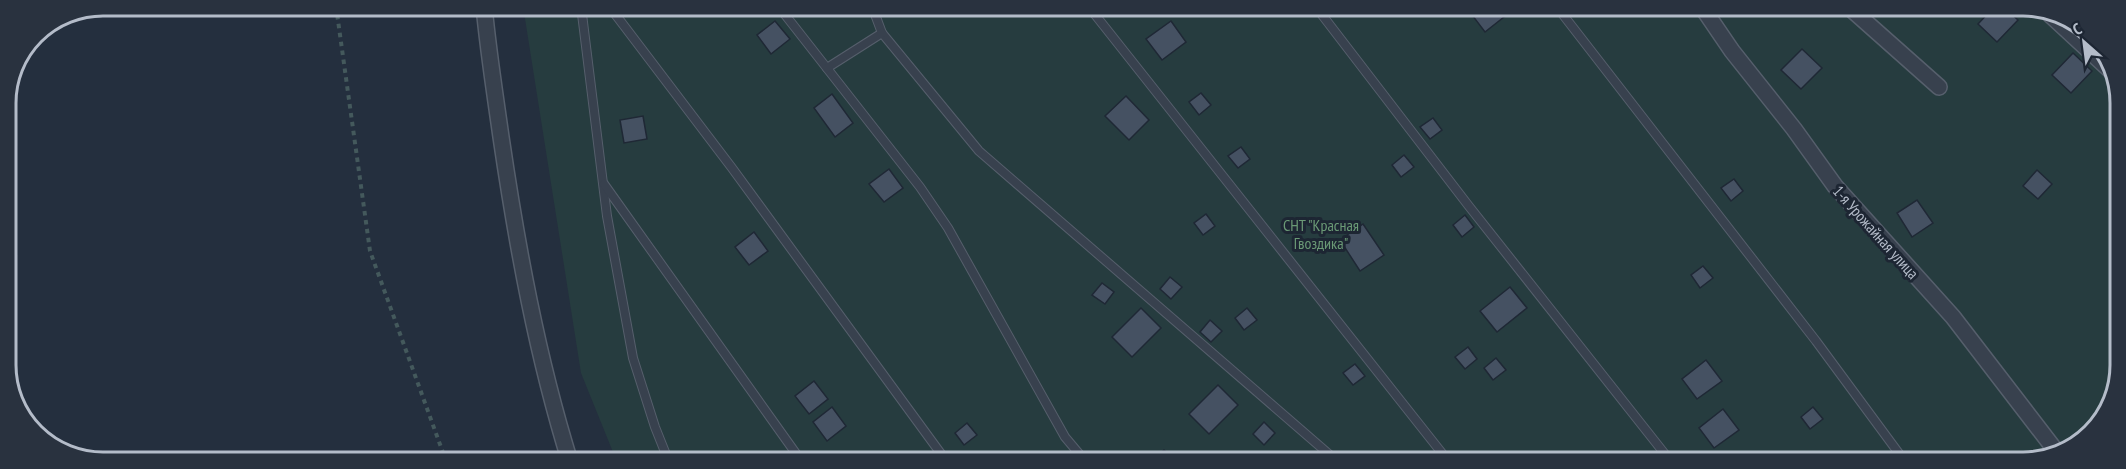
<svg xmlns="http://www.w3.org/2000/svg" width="2126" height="469" viewBox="0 0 2126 469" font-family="'PT Sans Narrow',sans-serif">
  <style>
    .green { fill: #263c3f }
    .building { fill: #455162; stroke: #1f2835; stroke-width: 1.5 }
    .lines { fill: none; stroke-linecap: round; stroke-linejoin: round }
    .service-casing { stroke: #565f6c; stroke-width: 10 }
    .minor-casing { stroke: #565f6c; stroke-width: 18 }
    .path { stroke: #44595c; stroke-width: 4; stroke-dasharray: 4.5 4.5; stroke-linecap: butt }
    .service { stroke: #38414e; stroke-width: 8 }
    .minor { stroke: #38414e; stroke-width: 15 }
    .labels { text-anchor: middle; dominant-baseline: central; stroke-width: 6; stroke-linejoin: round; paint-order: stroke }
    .park-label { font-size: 16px; fill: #6b9a76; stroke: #1d2633 }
    .street-label { font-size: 16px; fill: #b4bcc9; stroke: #1d2633 }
    .rim { fill: none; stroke: #b4bcc9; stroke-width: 3 }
  </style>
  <rect width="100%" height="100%" fill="#242f3e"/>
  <path class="green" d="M523,6L2041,8L2091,34L2118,84V384L2086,439L2028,463L617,462L581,373Z"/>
  <g class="building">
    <path d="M1474,7H1505L1509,13L1485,32L1469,11Z"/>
    <path d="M1993,8H2005L2018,20L1997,42L1978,24Z"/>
    <path d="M775,21L790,39L771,54L757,35Z"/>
    <path d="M1171,21L1186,42L1162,60L1146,39Z"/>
    <path d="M1802,49L1822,68L1801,89L1781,70Z"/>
    <path d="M2073,53L2092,71L2071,93L2052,75Z"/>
    <path d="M1201,93L1211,105L1199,115L1189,102Z"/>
    <path d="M832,94L853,123L835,137L814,108Z"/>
    <path d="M1126,96L1149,120L1129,140L1105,116Z"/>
    <path d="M643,116L647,139L624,143L620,120Z"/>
    <path d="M1433,118L1442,130L1430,139L1420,127Z"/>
    <path d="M1241,147L1250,159L1238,168L1228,156Z"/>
    <path d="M1404,155L1414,167L1401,177L1392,165Z"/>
    <path d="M889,169L903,188L884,202L869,184Z"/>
    <path d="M2037,170L2052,184L2038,199L2023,186Z"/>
    <path d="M1734,179L1743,191L1731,201L1721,188Z"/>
    <path d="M1917,200L1933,223L1912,237L1897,213Z"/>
    <path d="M1206,214L1215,226L1203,235L1194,223Z"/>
    <path d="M1465,215L1474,227L1462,237L1453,225Z"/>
    <path d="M1363,224L1384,255L1360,271L1340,240Z"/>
    <path d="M754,232L768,251L749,265L735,247Z"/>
    <path d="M1703,266L1713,278L1700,288L1691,275Z"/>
    <path d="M1170,277L1182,287L1171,299L1160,289Z"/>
    <path d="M1102,283L1114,292L1105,304L1092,295Z"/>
    <path d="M1510,287L1527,308L1497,332L1480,311Z"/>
    <path d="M1141,308L1161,328L1132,357L1112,337Z"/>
    <path d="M1247,308L1257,320L1244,330L1235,318Z"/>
    <path d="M1210,320L1222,331L1211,342L1200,332Z"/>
    <path d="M1468,347L1477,359L1465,369L1455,357Z"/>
    <path d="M1496,358L1506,370L1493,380L1484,368Z"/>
    <path d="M1706,360L1722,381L1697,399L1682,379Z"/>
    <path d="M1355,364L1365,376L1353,385L1343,373Z"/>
    <path d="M814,381L828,399L809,414L795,396Z"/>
    <path d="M1218,385L1238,405L1209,434L1189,414Z"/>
    <path d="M832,407L846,426L827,441L813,422Z"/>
    <path d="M1813,407L1823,419L1810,429L1801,417Z"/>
    <path d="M1723,409L1739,430L1714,448L1699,428Z"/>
    <path d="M1264,422L1275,433L1264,445L1253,434Z"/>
    <path d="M967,423L977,435L964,445L955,433Z"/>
    <path d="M1164,450L1176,462H1152Z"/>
  </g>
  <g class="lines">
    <g class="service-casing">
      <g id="service">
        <path d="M581,6L607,216L633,358L655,427L669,462"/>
        <path d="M609,6L732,168L947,462"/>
        <path d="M779,7L920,187L948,228L1065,437L1086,462"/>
        <path d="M874,7L873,9L882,33L979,151L1338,462"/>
        <path d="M1089,7L1449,462"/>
        <path d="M1316,7L1468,205L1672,463"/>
        <path d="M1557,7L1816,341L1906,463"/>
        <path d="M827,68L882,33"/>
        <path d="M604,184L802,462"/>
      </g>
    </g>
    <g class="minor-casing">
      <g id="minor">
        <path d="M484,6C488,50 495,94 501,137C517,246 537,356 570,462"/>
        <path d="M1702,7L1732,51L1794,129L1835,186L1953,317L2056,451"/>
        <path d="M1850,8L1939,87"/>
        <path d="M2045,10L2111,71"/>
      </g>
    </g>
    <path class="path" d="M336,6L370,251L446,461"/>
    <use href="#service" class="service"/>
    <use href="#minor" class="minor"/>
  </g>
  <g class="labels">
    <g class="park-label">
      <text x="1321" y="225">СНТ "Красная<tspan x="1321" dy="18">Гвоздика"</tspan></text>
    </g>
    <g class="street-label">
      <text transform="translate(1876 232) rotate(48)">1-я Урожайная улица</text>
    </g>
  </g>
  <path d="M0 0H2126V469H0ZM103 16H2023A87 87 0 0 1 2110 103V365A87 87 0 0 1 2023 452H103A87 87 0 0 1 16 365V103A87 87 0 0 1 103 16Z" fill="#29323f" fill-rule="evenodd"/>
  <path class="rim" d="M103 16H2023A87 87 0 0 1 2110 103V365A87 87 0 0 1 2023 452H103A87 87 0 0 1 16 365V103A87 87 0 0 1 103 16Z"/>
  <g transform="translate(2084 42) rotate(332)" stroke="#1d2633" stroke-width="4.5" paint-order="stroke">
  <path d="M0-4.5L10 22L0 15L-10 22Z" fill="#b4bcc9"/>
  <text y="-9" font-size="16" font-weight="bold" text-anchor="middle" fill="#b4bcc9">С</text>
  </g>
</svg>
